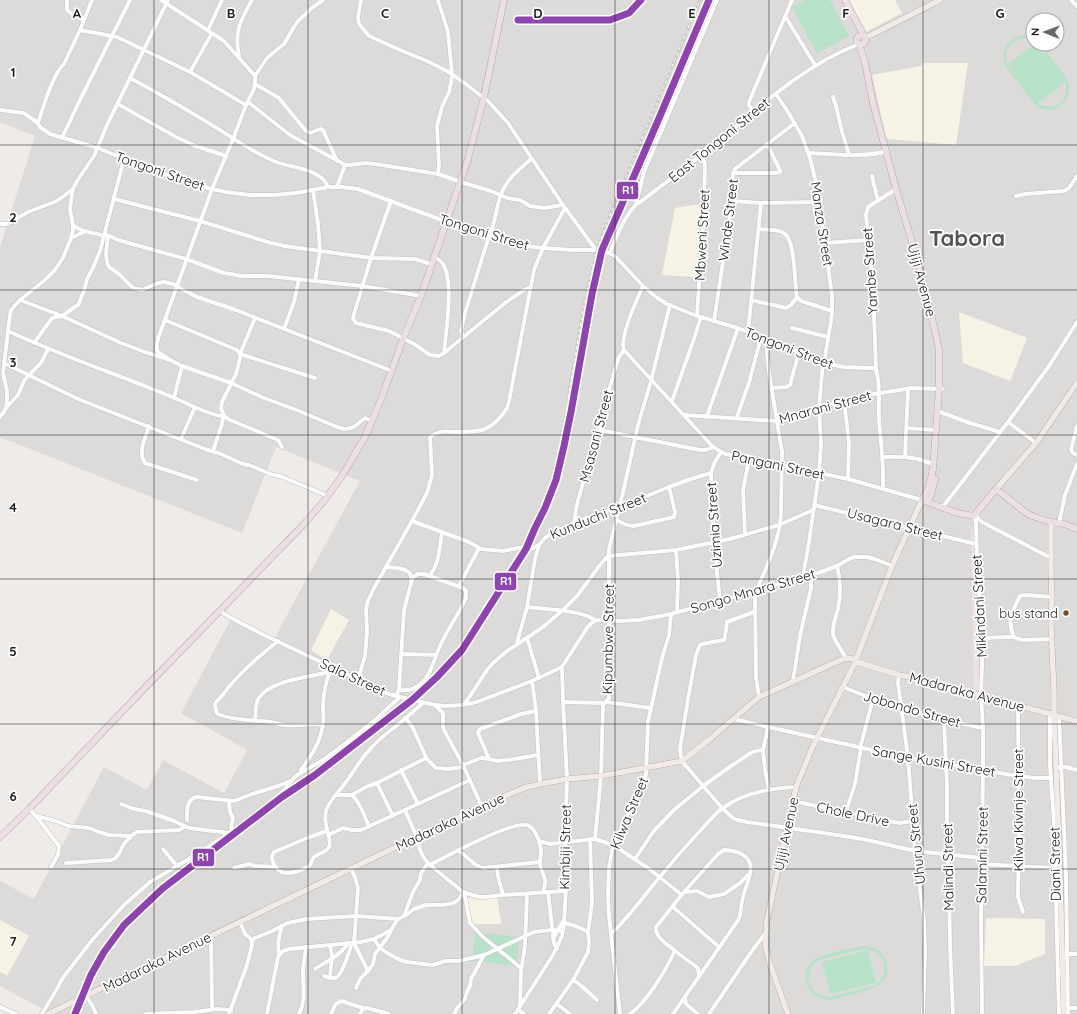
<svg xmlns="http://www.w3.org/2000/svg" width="1077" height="1014" viewBox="0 0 1077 1014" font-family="Quicksand,sans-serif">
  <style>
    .residential { fill: #dddbda; fill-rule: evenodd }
    .commercial { fill: #efe0e1 }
    .education { fill: #f6f3e6 }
    .pitch { fill: #b7e1c9; fill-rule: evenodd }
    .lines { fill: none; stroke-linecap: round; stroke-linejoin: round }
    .minor-casing { stroke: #c1c0bf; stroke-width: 5 }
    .major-casing { stroke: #a39587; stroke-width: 6 }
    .highway-casing { stroke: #c1a1b0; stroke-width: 7 }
    .minor { stroke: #fcfcfc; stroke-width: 4 }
    .major { stroke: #f1eae6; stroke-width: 5.5 }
    .highway { stroke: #eae0e3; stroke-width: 6 }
    .rail-casing { stroke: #cbcbca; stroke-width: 2.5 }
    .rail { stroke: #fff; stroke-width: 1; stroke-dasharray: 3; stroke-linecap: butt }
    .rail-1-casing { stroke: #fff; stroke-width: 10 }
    .rail-1 { stroke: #8e44ad; stroke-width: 7 }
    .grid { fill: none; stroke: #202020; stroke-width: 1; stroke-opacity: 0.55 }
    .bus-dot { fill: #7a4b2a; stroke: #fff; stroke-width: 1.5 }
    .labels { text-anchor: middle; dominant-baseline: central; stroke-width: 3.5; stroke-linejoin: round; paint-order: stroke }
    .bus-label { font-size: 13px; fill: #202020; stroke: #fff; text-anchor: end }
    .street-label { font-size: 14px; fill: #202020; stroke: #fff }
    .town-label { font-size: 22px; font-weight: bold; fill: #535353; stroke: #fff }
    .grid-label { font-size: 13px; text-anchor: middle; font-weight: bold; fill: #202020; stroke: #fff; stroke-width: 3.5; stroke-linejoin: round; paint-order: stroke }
    .line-badge { stroke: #fff; stroke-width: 1.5 }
    .badge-label { font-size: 11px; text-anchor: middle; font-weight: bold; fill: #fff }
  </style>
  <rect width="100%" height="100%" fill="#eeebe9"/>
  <path class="residential" d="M0,0H1077V1014H52L0,986V881L34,899L104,767L147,790L163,760L224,793L247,750L181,713L232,617L274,639L360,481L276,447L242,533L0,437V247L35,136L0,122ZM1033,20H1057V44H1033Z"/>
  <path class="commercial" d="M971,527H977L979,693H974Z"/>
  <g class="education">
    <path d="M847,0H895L902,13L864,33Z"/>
    <path d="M923,63H968L956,145L889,139L886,137L872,75L921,66Z"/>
    <path d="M699,204L697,277L662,275L675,208Z"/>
    <path d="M959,312L1027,338L1010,381L963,363Z"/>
    <path d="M331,609L349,620L327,660L311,650Z"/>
    <path d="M497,895L501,924H467L465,898Z"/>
    <path d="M986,918L1045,919V954L1015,966H984Z"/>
    <path d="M0,920L29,936L7,976L0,972Z"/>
  </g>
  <g class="pitch">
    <path d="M805,0H830L849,36L817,53L792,7Z"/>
    <path d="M1024,35L1033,37V40C1019,34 1001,46 1007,63C1009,69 1016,75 1020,80L1008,64L1035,44H1036L1058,73L1037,44H1041L1068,80C1070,88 1070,97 1064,103C1057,110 1046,112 1038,107C1034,104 1031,99 1028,95C1020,85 1012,75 1005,65C1000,51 1008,37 1024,35ZM1065,82C1072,100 1053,113 1038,103Z"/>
    <path d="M475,932L519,937L517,966L472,961Z"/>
    <path d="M868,946C876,948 884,953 886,962C893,985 870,990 854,994C846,996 838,999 829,1000C808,999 797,974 814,960C822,954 858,946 868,946ZM864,949C886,950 892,974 874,986L829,997C808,996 801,972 819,960Z"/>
    <path d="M868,950L876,983L830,994L822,962Z"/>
  </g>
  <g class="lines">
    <g class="minor-casing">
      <g id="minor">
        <path d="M67,0V10L74,16L84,20"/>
        <path d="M161,0L224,41L255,76V83L254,89L246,105L233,139L212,189L159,336L157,343V351L170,360"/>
        <path d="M361,0L358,17L359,24L369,36L400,50L427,61L447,71L466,84L489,102L508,123L563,205L596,250"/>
        <path d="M438,0L448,32L452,74L451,83L449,92L442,107L437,126L439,166L438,174"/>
        <path d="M1071,0L1077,6"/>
        <path d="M785,16L815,65"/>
        <path d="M80,30L117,37L190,72L246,105"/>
        <path d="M208,30L222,0"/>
        <path d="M239,56C234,32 240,21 252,0"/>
        <path d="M190,72L212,33"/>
        <path d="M255,76L267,58L284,44L294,27L298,21L313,7L323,0"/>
        <path d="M130,78C156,92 182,107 207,122C229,135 251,152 276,162C289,167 306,167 319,176C323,178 326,183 328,187"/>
        <path d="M255,84L279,98L306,131L310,133L320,129L323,130L337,161"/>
        <path d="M776,94L788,112L802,136L810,158L816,183L825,243L832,296V311L831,321L824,363"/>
        <path d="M833,97L836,106L842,132L849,154"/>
        <path d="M248,102L290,135L342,163L345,165H350L366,163L375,164L438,174L461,182L491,191L507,198L520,200L530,206L544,208L563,205"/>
        <path d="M118,104L176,137L193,145L226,156"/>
        <path d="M0,110L24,113L38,123L40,127L50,134L98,148L124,159L189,183L212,189L226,192L250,195H274L296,193L328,187H341L358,189L447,222L508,242L525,246L543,248L572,250H602L615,256L643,286L656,297L667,304L697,316L738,328L767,339L824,363L844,367L869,368H874L876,370C881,385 878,403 879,420C881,443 884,466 883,489"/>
        <path d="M753,112L749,105V102L792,0"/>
        <path d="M38,123C43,108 53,73 64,64L80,30L92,0"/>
        <path d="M62,138L79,102L130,0"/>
        <path d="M809,153C832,154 866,158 887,151"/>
        <path d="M733,173H776L780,172V170L767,144"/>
        <path d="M872,176L878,201"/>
        <path d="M337,187L345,165"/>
        <path d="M313,190L318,224L320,251L315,281"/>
        <path d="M1016,196L1025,194L1064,191L1069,188L1077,176"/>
        <path d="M114,199L200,221L271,243L285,246L371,258L415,259L431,264"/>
        <path d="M391,201L371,258L354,314L353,319L356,323L389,331L414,344L430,355L439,356L444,353L505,303L524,290L530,288"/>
        <path d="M733,201L761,203L819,202"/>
        <path d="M636,204L644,172L717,0"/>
        <path d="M0,224H7L28,212L57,201L73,189"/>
        <path d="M73,225C82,233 93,232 104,236"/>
        <path d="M759,229C766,230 778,229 784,233C796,241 794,283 797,297L801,301L832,311"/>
        <path d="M105,234L118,240L186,259L224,273L242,276H268L362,286L421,296"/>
        <path d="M108,236L106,254L107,262L109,267L119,274L133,288L142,290L158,283L164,282L177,285"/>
        <path d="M71,238L84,232"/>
        <path d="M825,243L868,240"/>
        <path d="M610,253C615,240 620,226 628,215C630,211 633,208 636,205C661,186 687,167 711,147C757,109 802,66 859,44"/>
        <path d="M434,257C439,259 443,262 445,268C453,287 446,331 444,353"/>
        <path d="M176,286L197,297L236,310L392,371"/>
        <path d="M643,286C637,299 619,338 624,350L713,447L725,454L732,455L848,479L922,500"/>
        <path d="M20,300L62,316L121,343L145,352L170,360L182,366L231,383L264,398L299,411L337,427L345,429L351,428L355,426L365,418L372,421"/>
        <path d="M751,300L786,308L791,305L797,297"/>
        <path d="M697,316L704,205L705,164L702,155"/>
        <path d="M255,318L240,354V358L236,374L222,402L221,409L225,417L230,420L278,440L282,447"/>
        <path d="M165,320L237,350L240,354L315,378"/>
        <path d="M714,321L731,209C732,206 733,203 733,199C733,189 730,179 735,169L795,123"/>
        <path d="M792,328L828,337"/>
        <path d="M284,329L294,302L299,279"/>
        <path d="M8,331C64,357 122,376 179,400C188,404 216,418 225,416"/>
        <path d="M748,332L761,203"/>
        <path d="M463,337L461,331L465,313L489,236C495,224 496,210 500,197C506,179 518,171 531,159"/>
        <path d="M34,343L52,318L62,316L79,304L81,298L84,291L87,279L93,268L100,251L124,159"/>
        <path d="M4,363L78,399L205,449L221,454L243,464L249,465L273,475L280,476L328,496"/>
        <path d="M876,370L873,286L866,215L868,207L896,189"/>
        <path d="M771,388L786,387L790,385L799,352"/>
        <path d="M174,398L182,366"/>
        <path d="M844,400L849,443L848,479"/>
        <path d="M672,401L694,339L701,317"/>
        <path d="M5,409L18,395L24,381L29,375L41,363L48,349"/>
        <path d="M937,411L970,423L1000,432"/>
        <path d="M684,415L777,421L803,415L844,400L862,396L912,388L942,389"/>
        <path d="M707,416L738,328"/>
        <path d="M0,417L5,410L7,402V391L3,373L10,315L11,310L20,300L45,280L55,270L63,258L71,238L73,230V225L70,210L71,201L73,189L77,181L94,156L107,125L168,0"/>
        <path d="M737,417L749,383L761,337"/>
        <path d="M1008,422L1036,443"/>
        <path d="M149,426C146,437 137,452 145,463L197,480"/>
        <path d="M1077,426L1071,450L1073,453L1077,455"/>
        <path d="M907,428L935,430"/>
        <path d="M599,430L700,450H706L713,447"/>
        <path d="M181,439L195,407"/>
        <path d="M213,451L222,424L223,417"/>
        <path d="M883,457H905L918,459L933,464"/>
        <path d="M905,457L908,389"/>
        <path d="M814,505L976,544"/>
        <path d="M942,508L1008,422L1049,366L1077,322"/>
        <path d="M976,515L978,519L982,522L1051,558"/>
        <path d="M974,516L976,523L977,560L982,638V665L981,696L983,728V771L981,919L982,1014"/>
        <path d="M616,520L627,525L634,526L674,517L675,512L669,487"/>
        <path d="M412,521L469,542L481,549L503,551L523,547L529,550L539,545"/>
        <path d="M574,523L577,504L615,369L619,357L624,350"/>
        <path d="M1059,523L1065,495L1077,464"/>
        <path d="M745,534L743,490L749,459"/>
        <path d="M676,550L678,580L677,612"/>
        <path d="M837,566C841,581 841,594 838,609C836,617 832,625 833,634C835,643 842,650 846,658"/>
        <path d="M387,567C393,568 406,567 410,574C411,575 411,580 411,581"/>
        <path d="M429,576C439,567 440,545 442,532"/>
        <path d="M803,576L809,542L819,473L821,444L819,408L823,362"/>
        <path d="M459,586L479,548"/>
        <path d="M720,601L714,543L711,473L714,464L721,452"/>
        <path d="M527,607C544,609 582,610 595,620"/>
        <path d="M219,611L239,622L262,634L386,693L396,696L435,705L446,706L463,705L477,702L532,681L562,667L587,628C591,623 593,621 599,620L619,621L639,620L671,614L756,591L803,576L818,573L837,566L851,558L855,557H867L875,559L892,566"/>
        <path d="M754,612L727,622L725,637L724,640L702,644L700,645L696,655L688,699L680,749L681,757L682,761L686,766L722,808L733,818L738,820L747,822L817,832L863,839L915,851L981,858"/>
        <path d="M1014,637C1006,620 1013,610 1020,596L1026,595L1052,597"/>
        <path d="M527,638L539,678"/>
        <path d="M982,638L1008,637H1014L1018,639L1023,640L1052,639"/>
        <path d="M278,641C257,658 237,675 221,697C219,699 216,701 215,704C215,707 216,711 217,713C221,719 262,721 271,722C276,723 281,725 286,725C299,726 311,723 323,725"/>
        <path d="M517,644L518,639L527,607L535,559L539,545L545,538L552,533L574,523L642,498L669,487L691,479L711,473"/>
        <path d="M402,654L436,655"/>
        <path d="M899,675L898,683L908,758L915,851L924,920L925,952L923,1014"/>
        <path d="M357,680L360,673L365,656L367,632L366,609L368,601L374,588L412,521L427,493L432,475L430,437C437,431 445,431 454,432C463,432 473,432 482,430C492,427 502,417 507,408C509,404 509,400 510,396L534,270L543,248L565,208"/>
        <path d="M532,681L536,711L540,784"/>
        <path d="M793,681L800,636L811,588V574"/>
        <path d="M843,687L873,699L944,720L983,728"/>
        <path d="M396,696L399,690L404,610L412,580L413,577L418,574H424L463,588L466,591V598C459,614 449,627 442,642C435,654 432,674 422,683C416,689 407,691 399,690"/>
        <path d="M759,697L756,677L755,597L756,591C767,566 780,540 781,513L782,452L769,372L767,354V339"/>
        <path d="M563,702L603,703"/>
        <path d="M606,702L650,708"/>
        <path d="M435,705L443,713V726L444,730L463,765L482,807"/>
        <path d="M463,705L468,699L487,670L493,663L507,651L543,627L563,610L577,596L600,565L608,556L676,550L730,539L779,525L813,510"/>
        <path d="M1018,706L1019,830L1018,897L1023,912"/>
        <path d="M1050,714V765L1054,823L1059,1014"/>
        <path d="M1059,716L1066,876L1068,1014"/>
        <path d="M734,719L768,727L908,758L1018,776L1035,778H1051"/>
        <path d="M255,720C256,714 255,705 258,699C269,680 310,677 329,672"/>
        <path d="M944,720L947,786V854L949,875L950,946L953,1014"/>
        <path d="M768,727L763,750L765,770L769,790"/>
        <path d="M860,748L873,699"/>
        <path d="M426,758L436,768L448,769L464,767"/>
        <path d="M489,759L478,733L480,729L521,714L536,711"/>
        <path d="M463,765L481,758H484L497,761L508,760L538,755"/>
        <path d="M1058,767H1066L1077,770"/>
        <path d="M401,770L418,804"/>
        <path d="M301,773V770C311,756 320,743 323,725C324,719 323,713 323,707C323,697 326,675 333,668"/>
        <path d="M377,783L393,816"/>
        <path d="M336,795H352C361,804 364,815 369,827"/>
        <path d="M352,795L366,787L377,783L426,758L425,755L413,728L406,718"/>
        <path d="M229,801L230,812L233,818L231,827L233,831"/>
        <path d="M793,801L882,820L900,823L913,821"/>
        <path d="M121,804L134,809L146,811L174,821L189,828L229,833"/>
        <path d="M29,809L36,816L56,821L68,826L89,828L99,832L109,835L131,836"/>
        <path d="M405,810L417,838L420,850L424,858L430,865L463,892L479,897H486L503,895L565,891"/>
        <path d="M846,812L855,784L861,748"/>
        <path d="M36,816L59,846L58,855L51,867"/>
        <path d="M187,820C187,811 186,799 197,797L234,801L252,794L281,785L290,781"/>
        <path d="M327,831L307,838L274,852C268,860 278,874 288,873C293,873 306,869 310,865C312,862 312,859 314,857C319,853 327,852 329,847C333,839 321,823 327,808C331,800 337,793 343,786C353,773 361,758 372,747C379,739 387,733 395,727C405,719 414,711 423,703"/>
        <path d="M328,835L343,828L352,830H361L470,780"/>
        <path d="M595,839L601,776L603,705L609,698V549L624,488L638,425L651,381L670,305"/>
        <path d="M539,841L550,844L595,839L613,845L648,868L682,895"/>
        <path d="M163,849L177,866"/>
        <path d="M458,850L476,865L483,868L540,862"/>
        <path d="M635,859L653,832L674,810L703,786L731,766L751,753L756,751L763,750"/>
        <path d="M66,863L112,860C119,857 120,851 124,844C128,839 132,835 137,832L179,830L181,829L185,826"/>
        <path d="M981,864L1055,868"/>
        <path d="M430,865C445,857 516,818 529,826C536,830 540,842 541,850C541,854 540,859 540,863C540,869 544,874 545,880C546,884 544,889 543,892"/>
        <path d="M497,867L498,876L503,895"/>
        <path d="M234,868L249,864L256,866L276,867"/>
        <path d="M351,869L355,877L358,888L354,943L368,971L360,979L356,988"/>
        <path d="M464,892L470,923L483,937L521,968"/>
        <path d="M548,892L554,943L557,949"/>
        <path d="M685,892L697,891L709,897L724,894L740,883L749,874"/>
        <path d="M673,907L719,947"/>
        <path d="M404,916L413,892L420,880L421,873L428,863"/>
        <path d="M588,932L592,903L590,839"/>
        <path d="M611,934C629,917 643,897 659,878C672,862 685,847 699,832C706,825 715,813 723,808C744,793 770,788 796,787"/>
        <path d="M211,936L212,1009"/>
        <path d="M374,939L380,948L384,951L398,959L407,962L432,965L440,963L444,961H459L484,955L534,932L552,930L562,931"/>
        <path d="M553,939L557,931L564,920"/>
        <path d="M252,941L255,938L270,932L288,923L307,919L356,916L398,919"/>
        <path d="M330,945L332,956L330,977"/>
        <path d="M675,951L698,968L699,977"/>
        <path d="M279,954C277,944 279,935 282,926"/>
        <path d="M1065,954H1077"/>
        <path d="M315,969C324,963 344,953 348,943"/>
        <path d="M368,971L373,964L375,954L387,938L394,925L398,919L408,914L414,909L426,905H443L454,903L459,899L463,892"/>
        <path d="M324,976C327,977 334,979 337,977C342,974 350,950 352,943"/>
        <path d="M573,980L578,983L597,1000"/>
        <path d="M86,996L92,1005L96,1014"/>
        <path d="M685,997L686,1004L698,1014"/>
        <path d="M556,1004L561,1007L570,1014"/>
        <path d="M520,1006L521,972L525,946L527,894"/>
        <path d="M0,1007L16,1014"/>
        <path d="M1068,1008H1077"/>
        <path d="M518,1010L524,1014"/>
        <path d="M42,1014L58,987L62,979L93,939L124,905L150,882L204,850L244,823L271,802L284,790L292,780L297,775L314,765L320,762L342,746L376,719L400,697"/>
        <path d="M146,1014L194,1012L217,1009L231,1010"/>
        <path d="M229,1014L247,965L252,945L251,939L245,934L240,922"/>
        <path d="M267,1014L278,957L283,951L289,949L361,942L374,939L391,930"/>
        <path d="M299,1014C306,1000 303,988 303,973C303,964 305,956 306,947"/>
        <path d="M331,1014L335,1005L341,1001L363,1008"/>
        <path d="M360,1014L363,1009L367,1008L389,1014"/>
        <path d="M454,1014L457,1008L465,999L467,992L470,986L471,979L484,955"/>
        <path d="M515,1014L553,955L562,936L564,923L567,870L565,842L567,779L563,702L562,667"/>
        <path d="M549,1014L573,980L588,952L589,942L588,932L576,926L564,923"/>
        <path d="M620,1014L609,916L608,895L609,868L613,845L645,779L646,774L648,722L662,658L669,635L671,614"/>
        <path d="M630,1014C647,1002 666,970 675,951C669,945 654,937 656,927L684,892L718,854L724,850C733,850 747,853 750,864C753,871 745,889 743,897C741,904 741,912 739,919L673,1014"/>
        <path d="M709,1014L754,948L765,934"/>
      </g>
    </g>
    <g class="major-casing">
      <g id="major">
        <path d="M865,37L871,35L940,0"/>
        <path d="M996,489L1036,443L1077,383"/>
        <path d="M1051,522V573L1052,597L1051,625L1054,692V715L1060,873L1064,1014"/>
        <path d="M857,657L892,566L922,500"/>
        <path d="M857,662L899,675L915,678L1054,715L1077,721"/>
        <path d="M48,1014L446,823L514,792L524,788L540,784L567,779L601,776L682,761L711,738L759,697L834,663L846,658L853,659"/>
        <path d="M788,1014L770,964L765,945L767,920L796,787L813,746L855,663"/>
      </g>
    </g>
    <g class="highway-casing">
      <g id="highway">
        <path d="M845,0L864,36"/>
        <circle cx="861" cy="40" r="4.5"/>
        <path d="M859,44L865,63L873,103L896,189L919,265L935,331L939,350V389L933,469C931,481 928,491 922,500L957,513L974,516L996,489L1025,512L1032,516L1051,522L1064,524L1077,529"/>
        <path d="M927,502L931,495L935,479"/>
        <path d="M0,837L29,809L138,695L304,524L324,501L342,476L365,437L382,397L403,339L421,296L468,159L484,97L504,0"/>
      </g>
    </g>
    <use href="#minor" class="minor"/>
    <use href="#major" class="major"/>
    <use href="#highway" class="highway"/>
    <g class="rail-casing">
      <g id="rail">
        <path d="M518,20H610L629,13L641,0"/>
        <path d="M568,397C578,341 585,285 603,232L700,0"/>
      </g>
    </g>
    <use href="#rail" class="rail"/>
    <g class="rail-1-casing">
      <g id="rail-1">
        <path d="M518,20H610L629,13L641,0"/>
        <path d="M75,1014L91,975L104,952L124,925L162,889L282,797L315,775L412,700L437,677L462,650L526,549L535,528L545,508L556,480L564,446L571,412L592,294L602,250L660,116L709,0"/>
      </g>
    </g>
    <use href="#rail-1" class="rail-1"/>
  </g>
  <path class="grid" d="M154,0V1014M308,0V1014M462,0V1014M615,0V1014M769,0V1014M923,0V1014M0,145H1077M0,290H1077M0,435H1077M0,579H1077M0,724H1077M0,869H1077"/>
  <circle class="bus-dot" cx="1066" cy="613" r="3.5"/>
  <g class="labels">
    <g class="bus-label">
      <text x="1058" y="613">bus stand</text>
    </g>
    <g class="street-label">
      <text transform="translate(719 140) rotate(-39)">East Tongoni Street</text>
      <text transform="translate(160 171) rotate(19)">Tongoni Street</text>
      <text transform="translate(728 220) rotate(-83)">Winde Street</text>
      <text transform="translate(822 224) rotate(81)">Manza Street</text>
      <text transform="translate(484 232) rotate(17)">Tongoni Street</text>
      <text transform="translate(702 235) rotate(-87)">Mbweni Street</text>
      <text transform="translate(870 271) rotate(-94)">Yambe Street</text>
      <text transform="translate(922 280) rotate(75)">Ujiji Avenue</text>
      <text transform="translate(789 348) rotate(21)">Tongoni Street</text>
      <text transform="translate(825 407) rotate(-15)">Mnarani Street</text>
      <text transform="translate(596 436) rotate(-75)">Msasani Street</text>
      <text transform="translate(778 465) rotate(12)">Pangani Street</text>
      <text transform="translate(598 516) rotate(-22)">Kunduchi Street</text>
      <text transform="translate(895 524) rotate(14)">Usagara Street</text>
      <text transform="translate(714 525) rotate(-94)">Uzimia Street</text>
      <text transform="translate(753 591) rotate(-16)">Songo Mnara Street</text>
      <text transform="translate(979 606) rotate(-93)">Mikindani Street</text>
      <text transform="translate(608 639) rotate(-89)">Kipumbwe Street</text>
      <text transform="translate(353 677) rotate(25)">Sala Street</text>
      <text transform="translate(967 692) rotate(15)">Madaraka Avenue</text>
      <text transform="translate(912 709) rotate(16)">Jobondo Street</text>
      <text transform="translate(934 761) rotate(10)">Sange Kusini Street</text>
      <text transform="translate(1018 810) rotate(-90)">Kilwa Kivinje Street</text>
      <text transform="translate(629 813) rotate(-67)">Kilwa Street</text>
      <text transform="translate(853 814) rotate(12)">Chole Drive</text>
      <text transform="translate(450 822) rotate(-25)">Madaraka Avenue</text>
      <text transform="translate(786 834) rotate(-78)">Ujiji Avenue</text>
      <text transform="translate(916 844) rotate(-96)">Uhuru Street</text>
      <text transform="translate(565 847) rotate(-89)">Kimbiji Street</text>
      <text transform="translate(982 855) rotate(-89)">Salamini Street</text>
      <text transform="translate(1055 864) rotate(-91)">Diani Street</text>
      <text transform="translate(948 867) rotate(-91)">Malindi Street</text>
      <text transform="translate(157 962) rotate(-26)">Madaraka Avenue</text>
    </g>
    <g class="town-label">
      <text x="967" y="238">Tabora</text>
    </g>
  </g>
  <g class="grid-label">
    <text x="77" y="18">A</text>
    <text x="231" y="18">B</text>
    <text x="385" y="18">C</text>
    <text x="538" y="18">D</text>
    <text x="692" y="18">E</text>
    <text x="846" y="18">F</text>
    <text x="1000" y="18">G</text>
    <text x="13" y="77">1</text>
    <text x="13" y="222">2</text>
    <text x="13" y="367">3</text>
    <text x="13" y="512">4</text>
    <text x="13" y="656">5</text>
    <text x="13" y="801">6</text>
    <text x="13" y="946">7</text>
  </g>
  <g class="line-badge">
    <rect x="616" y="181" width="23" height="19" rx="4" fill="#8e44ad"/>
    <rect x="494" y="572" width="23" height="19" rx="4" fill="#8e44ad"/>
    <rect x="192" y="848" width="23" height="19" rx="4" fill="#8e44ad"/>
  </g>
  <g class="badge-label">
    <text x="628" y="194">R1</text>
    <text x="506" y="585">R1</text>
    <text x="203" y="861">R1</text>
  </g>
  <g transform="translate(1045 32) rotate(271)"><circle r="19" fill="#ffffff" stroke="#a6a6a6"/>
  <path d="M0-3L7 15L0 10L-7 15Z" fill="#686766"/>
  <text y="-6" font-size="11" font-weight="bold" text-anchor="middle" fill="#202020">N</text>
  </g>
</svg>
